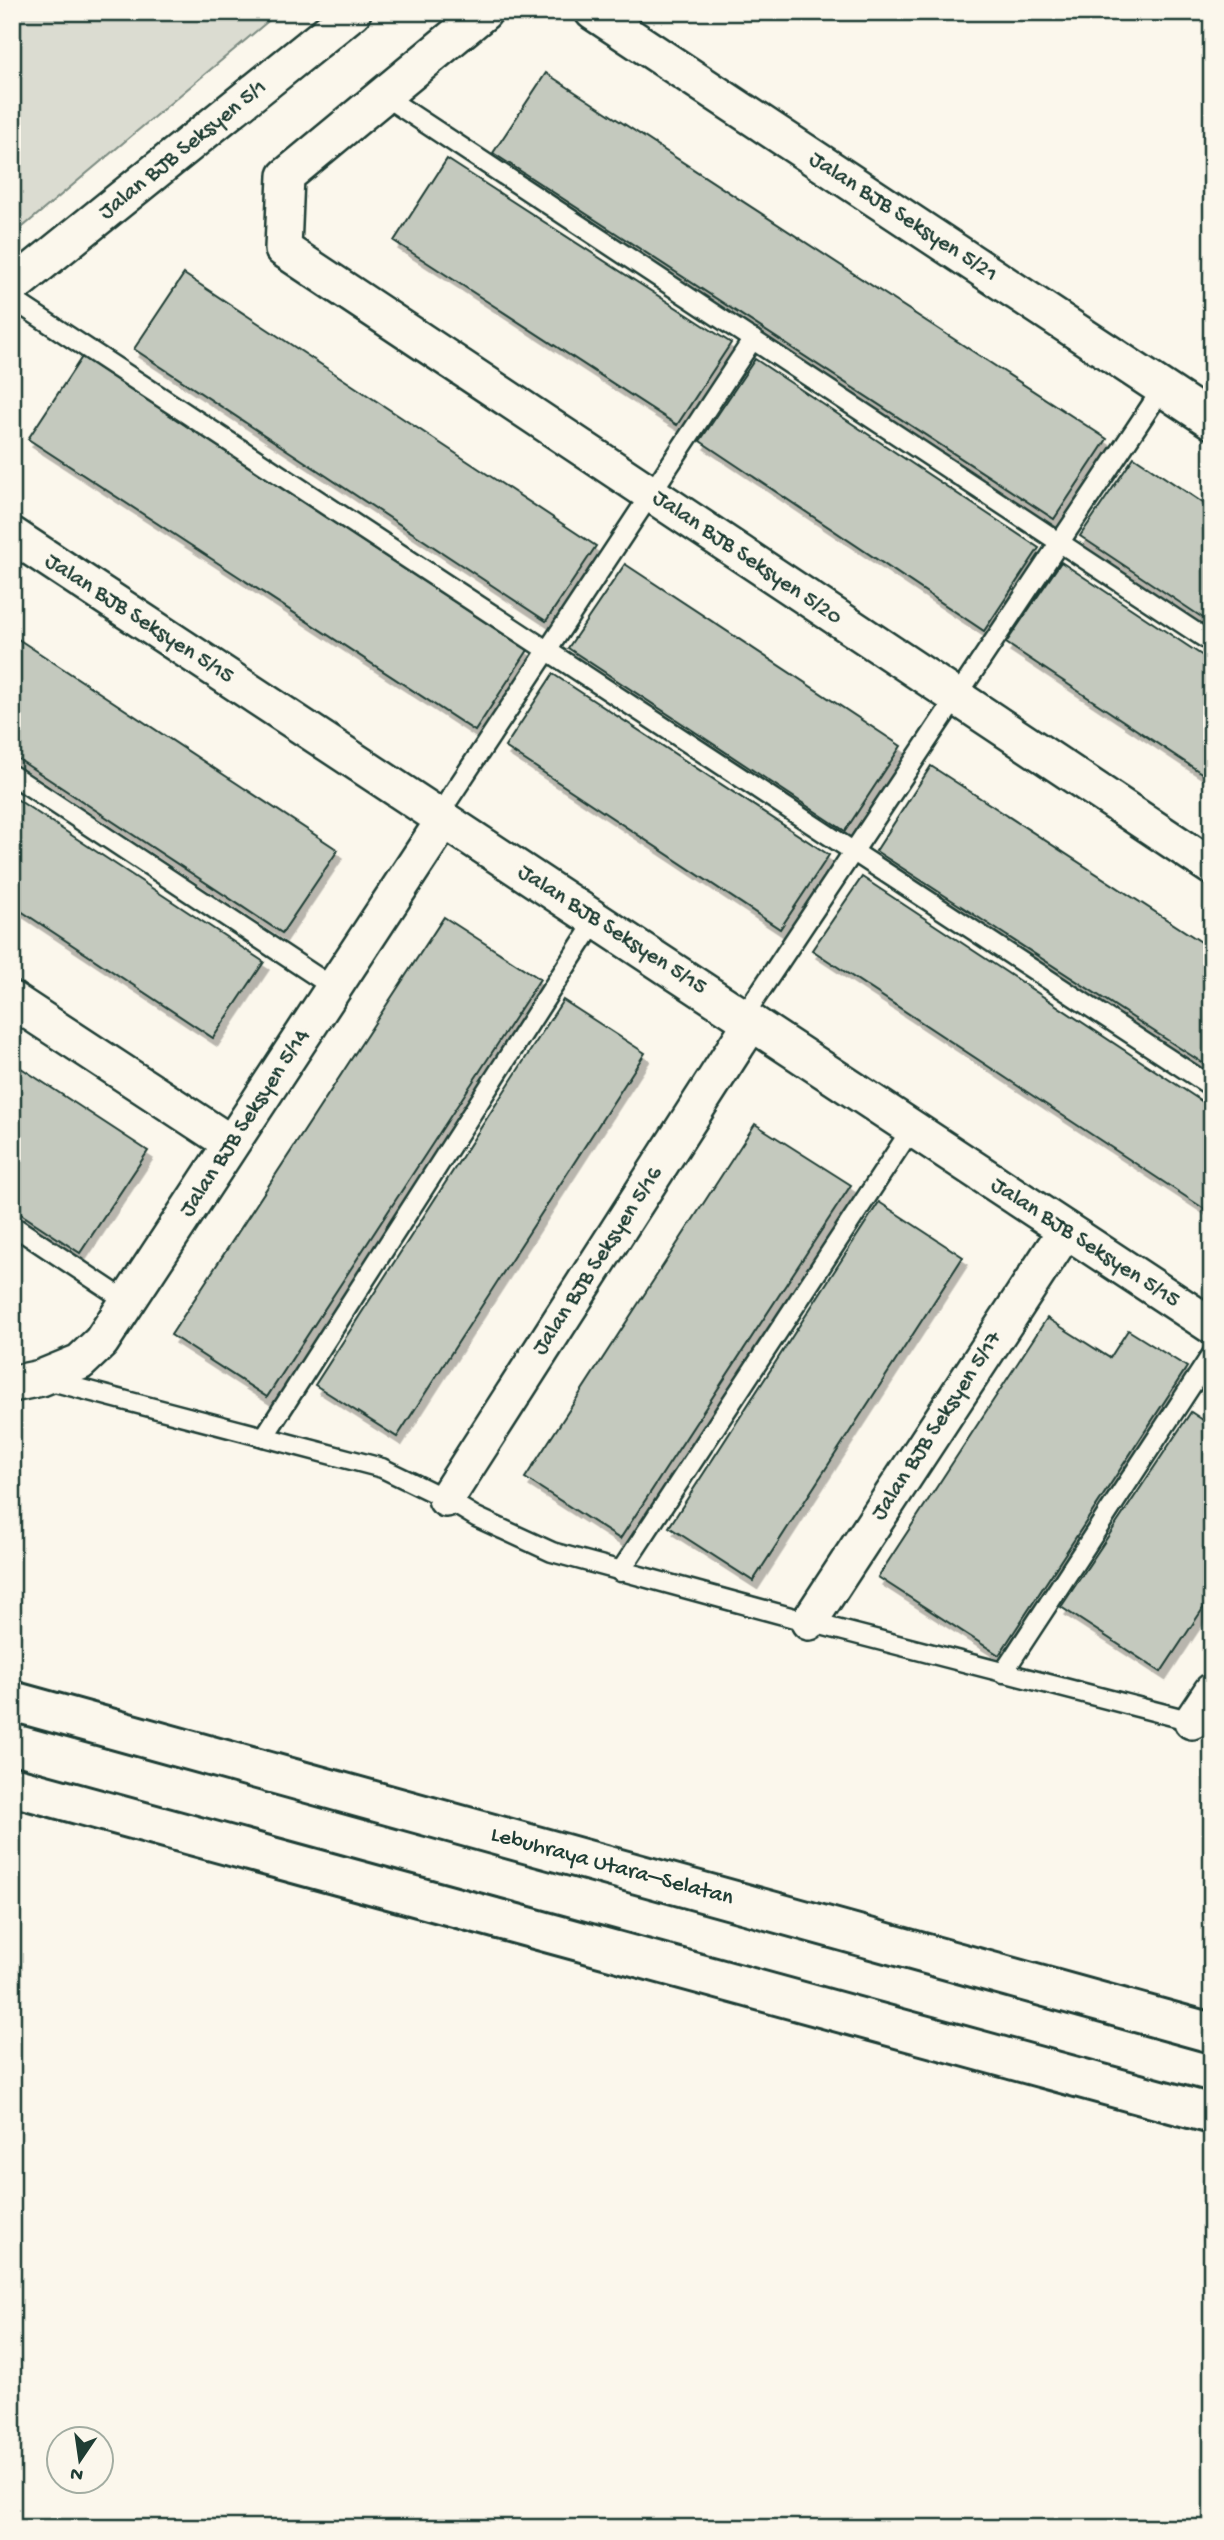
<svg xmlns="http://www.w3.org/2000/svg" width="1224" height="2540" viewBox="0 0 1224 2540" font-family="'Gochi Hand',sans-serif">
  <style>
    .green { fill: #dbdcd1; stroke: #7d8c82; stroke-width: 2 }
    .building { fill: #c4c9be; stroke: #1f3d34; stroke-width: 2; filter: url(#shadow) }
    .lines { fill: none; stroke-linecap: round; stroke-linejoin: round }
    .service-casing { stroke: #1f3d34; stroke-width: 23 }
    .minor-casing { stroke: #1f3d34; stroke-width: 40 }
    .motorway-casing { stroke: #1f3d34; stroke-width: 44 }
    .service { stroke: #fbf7ec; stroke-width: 18 }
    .minor { stroke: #fbf7ec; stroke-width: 35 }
    .motorway { stroke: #fbf7ec; stroke-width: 38 }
    .labels { text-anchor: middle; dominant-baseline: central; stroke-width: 7; stroke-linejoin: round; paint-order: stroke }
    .street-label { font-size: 23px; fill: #1f3d34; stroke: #fbf7ec }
  </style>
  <defs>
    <filter id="shadow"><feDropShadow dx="4.5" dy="8" stdDeviation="0" flood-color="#0004"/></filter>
  </defs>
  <rect width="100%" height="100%" fill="#fbf7ec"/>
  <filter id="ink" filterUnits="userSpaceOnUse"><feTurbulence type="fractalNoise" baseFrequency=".0143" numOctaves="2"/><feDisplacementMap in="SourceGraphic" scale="14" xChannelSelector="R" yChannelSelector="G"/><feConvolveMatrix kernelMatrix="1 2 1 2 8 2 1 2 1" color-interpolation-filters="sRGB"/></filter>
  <g filter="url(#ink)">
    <path class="green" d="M12,12H279L12,236Z"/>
    <g class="building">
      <path d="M546,73L1107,439L1054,519L493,153Z"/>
      <path d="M447,159L731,343L677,425L394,241Z"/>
      <path d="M184,274L596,546L546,621L134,349Z"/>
      <path d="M82,357L528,650L475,731L28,439Z"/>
      <path d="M755,359L1039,548L984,631L700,441Z"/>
      <path d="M1134,457L1212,509V624L1080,536Z"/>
      <path d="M1061,562L1212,662V780L1006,643Z"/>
      <path d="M625,564L901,746L845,831L568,648Z"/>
      <path d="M12,635L338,850L282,933L12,755Z"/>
      <path d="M553,674L829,855L780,929L505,747Z"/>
      <path d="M931,766L1212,949V1069L876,851Z"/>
      <path d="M12,796L264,962L213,1038L12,905Z"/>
      <path d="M862,877L1212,1108V1214L812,950Z"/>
      <path d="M444,917L540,979L267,1397L171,1335Z"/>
      <path d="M563,1000L645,1053L397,1437L315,1385Z"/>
      <path d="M12,1062L148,1151L80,1253L12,1208Z"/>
      <path d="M755,1124L851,1185L620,1539L525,1478Z"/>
      <path d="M879,1202L963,1257L753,1581L669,1527Z"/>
      <path d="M1047,1318L1110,1358L1128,1330L1187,1367L999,1655L878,1577Z"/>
      <path d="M1191,1412L1212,1426V1595L1161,1672L1061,1607Z"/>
    </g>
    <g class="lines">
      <g class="service-casing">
        <g id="service">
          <path d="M384,96L1212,643"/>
          <path d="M12,299L1212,1087"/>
          <path d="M12,775L334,988"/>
          <path d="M438,816L753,339"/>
          <path d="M743,1017L1162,389"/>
          <path d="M12,1225L128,1302"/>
          <path d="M47,1380L382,1468L446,1499L476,1517L552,1552L809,1622L1192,1721"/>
          <path d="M264,1437L596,920"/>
          <path d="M620,1572L912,1128"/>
          <path d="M1003,1673L1212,1354"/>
        </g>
      </g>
      <g class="minor-casing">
        <g id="minor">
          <path d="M484,12L286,176L283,249L1212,867"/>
          <path d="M593,12L1212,421"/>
          <path d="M12,287L353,12"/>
          <path d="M12,535L1212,1326"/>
          <path d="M12,1000L230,1143"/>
          <path d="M12,1384L41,1378L80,1362L101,1342L444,820"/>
          <path d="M446,1499L751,1023"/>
          <path d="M809,1622L1066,1230"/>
          <path d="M1192,1721L1212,1691"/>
        </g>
      </g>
      <g class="motorway-casing">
        <g id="motorway">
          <path d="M12,1701L1212,2033"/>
          <path d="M12,1786L1212,2114"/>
        </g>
      </g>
      <use href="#service" class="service"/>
      <use href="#minor" class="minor"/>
      <use href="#motorway" class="motorway"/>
    </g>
  </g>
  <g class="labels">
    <g class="street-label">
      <text transform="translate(183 150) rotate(-39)">Jalan BJB Seksyen 5/1</text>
      <text transform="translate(903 217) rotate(33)">Jalan BJB Seksyen 5/21</text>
      <text transform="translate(747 558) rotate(34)">Jalan BJB Seksyen 5/20</text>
      <text transform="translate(139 619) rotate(33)">Jalan BJB Seksyen 5/15</text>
      <text transform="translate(612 930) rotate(33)">Jalan BJB Seksyen 5/15</text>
      <text transform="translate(245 1123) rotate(-57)">Jalan BJB Seksyen 5/14</text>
      <text transform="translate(1085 1243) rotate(33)">Jalan BJB Seksyen 5/15</text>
      <text transform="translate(598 1261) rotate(-57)">Jalan BJB Seksyen 5/16</text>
      <text transform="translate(937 1426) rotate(-57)">Jalan BJB Seksyen 5/17</text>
      <text transform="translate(612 1867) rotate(15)">Lebuhraya Utara–Selatan</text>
    </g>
  </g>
  <rect width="1224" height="2540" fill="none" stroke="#fbf7ec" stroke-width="42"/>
  <rect x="21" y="21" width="1182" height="2498" fill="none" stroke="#1f3d34" stroke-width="2.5" filter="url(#ink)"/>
  <g transform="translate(80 2460) rotate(193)"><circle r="33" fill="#fbf7ec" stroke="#a3ada2" stroke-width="2"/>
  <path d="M0-5L12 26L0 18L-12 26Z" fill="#1f3d34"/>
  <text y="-10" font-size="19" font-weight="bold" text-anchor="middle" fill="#1f3d34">N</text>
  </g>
</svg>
